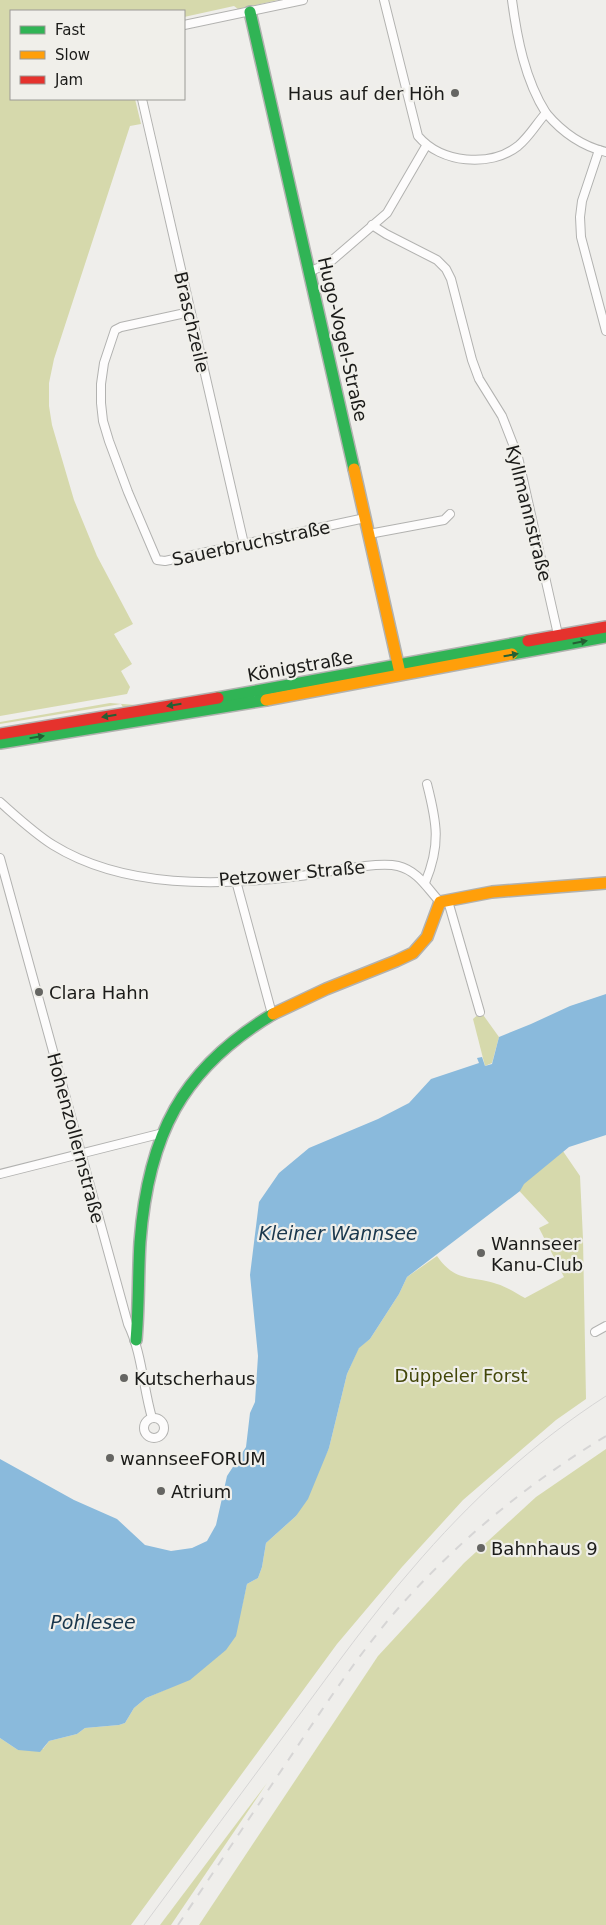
<svg xmlns="http://www.w3.org/2000/svg" width="606" height="1925" viewBox="0 0 606 1925" font-family="'DejaVu Sans',sans-serif">
  <style>
    .green { fill: #d6d9ac }
    .water { fill: #8abadc }
    .lines { fill: none; stroke-linecap: round; stroke-linejoin: round }
    .street-casing { stroke: #b2b2b0; stroke-width: 10 }
    .fast-casing { stroke: #b2b2b0; stroke-width: 14 }
    .slow-casing { stroke: #b2b2b0; stroke-width: 14 }
    .jam-casing { stroke: #b2b2b0; stroke-width: 14 }
    .street { stroke: #fdfcfc; stroke-width: 8 }
    .fast { stroke: #30b455; stroke-width: 11 }
    .slow { stroke: #ff9f0a; stroke-width: 11 }
    .jam { stroke: #e5322d; stroke-width: 11 }
    .tram { stroke: #d6d5d5; stroke-width: 1 }
    .rail { stroke: #d6d5d5; stroke-width: 2; stroke-dasharray: 9 9; stroke-linecap: butt }
    .oneway { fill: #246034 }
    .poi-dot { fill: #656562; stroke: #f0efea; stroke-width: 2 }
    .labels { text-anchor: middle; dominant-baseline: central; stroke-width: 4.5; stroke-linejoin: round; paint-order: stroke }
    .poi-label { font-size: 18px; fill: #1b1b19; stroke: #f0efea; text-anchor: start }
    .street-label { font-size: 18px; fill: #1b1b19; stroke: #f0efea }
    .park-label { font-size: 18px; fill: #434709; stroke: #f0efea }
    .water-label { font-size: 19px; font-style: italic; fill: #19374d; stroke: #f0efea }
  </style>
  <rect width="100%" height="100%" fill="#efeeeb"/>
  <g class="green">
    <path d="M0,0H278L238,9L234,6L184,17V11H11V99H135L141,124L130,126L54,359L49,383V406L52,425L74,500L97,556L133,624L114,634L132,664L121,671L130,687L127,694L0,716Z"/>
    <path d="M110,703L136,705L124,709L121,704L0,724V722Z"/>
    <path d="M481,1012L499,1037L492,1063L485,1066L473,1019Z"/>
    <path d="M554,1138L580,1176L583,1239L586,1399L556,1420L463,1500L402,1567L337,1644L131,1925H0V1738L18,1750L43,1749L49,1741L77,1734L85,1728L119,1725L125,1723L134,1708L146,1698L167,1689L241,1610L247,1584L258,1578L262,1567L266,1543L296,1516L329,1448L347,1374L359,1347L370,1339L399,1294L407,1277L437,1256C456,1283 470,1275 497,1284C507,1287 516,1293 525,1298L564,1277L539,1228L549,1223L500,1170Z"/>
    <path d="M606,1449V1925H199L378,1656L464,1563L536,1497Z"/>
    <path d="M267,1783L171,1925H160Z"/>
  </g>
  <path class="water" d="M606,994V1135L569,1147L524,1184L520,1191L407,1277L399,1294L370,1339L359,1348L347,1374L329,1448L308,1499L296,1516L266,1543L262,1567L258,1578L247,1584L236,1636L226,1650L190,1680L146,1698L134,1708L125,1723L119,1725L85,1728L77,1734L49,1741L40,1752L18,1750L0,1738V1459L74,1500L117,1519L145,1545L171,1551L192,1548L207,1541L216,1525L227,1476L246,1447L250,1413L255,1402L258,1356L250,1275L259,1202L279,1173L309,1148L378,1119L409,1103L431,1079L479,1063L477,1058L482,1057L485,1066L492,1064L499,1037L531,1024L570,1006Z"/>
  <g class="lines">
    <g class="street-casing">
      <g id="street">
        <path d="M384,0L418,136C441,163 490,168 518,146C530,136 536,124 546,113C562,132 581,146 606,152"/>
        <path d="M512,0C517,38 525,80 546,113"/>
        <path d="M184,25L303,0"/>
        <path d="M142,99L244,544"/>
        <path d="M599,150L582,201L580,217L581,237L606,331"/>
        <path d="M372,225L386,234L437,260L446,269L451,279L472,360L479,379L502,416L518,457L559,639"/>
        <path d="M309,272L329,263L387,213L426,146"/>
        <path d="M190,312L121,327L115,330L104,363L101,384V403L103,421L109,441L128,492L157,560L165,561L365,518"/>
        <path d="M369,534L444,520L450,514"/>
        <path d="M0,802C17,817 34,833 53,845C124,889 220,886 300,876C325,873 376,861 398,866C418,871 427,888 440,902"/>
        <path d="M0,858L128,1324C142,1353 143,1387 152,1418"/>
        <path d="M236,881L272,1014"/>
        <path d="M425,883C441,845 437,823 427,784"/>
        <path d="M448,901L480,1012"/>
        <path d="M0,1174L163,1133"/>
        <path d="M595,1332L606,1326"/>
        <circle cx="154" cy="1428" r="10"/>
      </g>
    </g>
    <g class="fast-casing">
      <g id="fast">
        <path d="M250,12L354,469"/>
        <path d="M512,654L606,637"/>
        <path d="M218,698L528,641"/>
        <path d="M0,743L266,700"/>
        <path d="M136,1340C139,1307 138,1274 140,1242C148,1136 181,1069 273,1014"/>
      </g>
    </g>
    <g class="slow-casing">
      <g id="slow">
        <path d="M354,469L400,673"/>
        <path d="M266,700L512,654"/>
        <path d="M273,1014L326,989L396,961L413,953L427,937L440,902L492,892L606,883"/>
      </g>
    </g>
    <g class="jam-casing">
      <g id="jam">
        <path d="M528,641L606,627"/>
        <path d="M0,734L218,698"/>
      </g>
    </g>
    <use href="#street" class="street"/>
    <use href="#fast" class="fast"/>
    <use href="#slow" class="slow"/>
    <use href="#jam" class="jam"/>
    <path class="tram" d="M144,1925C195,1856 246,1787 297,1718C334,1668 371,1616 412,1569C468,1503 533,1443 606,1396"/>
    <path class="rail" d="M178,1925C215,1870 252,1814 289,1759C323,1708 356,1658 395,1612C456,1542 527,1484 606,1436"/>
  </g>
  <defs><path id="oneway-solid" d="M-6-.8H1V-3.2L6.5 0L1 3.2V.8H-6Z" transform="scale(1.25)"/></defs>
  <g class="oneway">
    <use href="#oneway-solid" transform="translate(580 642) rotate(-11)"/>
    <use href="#oneway-solid" transform="translate(511 655) rotate(-10)"/>
    <use href="#oneway-solid" transform="translate(174 705) rotate(171)"/>
    <use href="#oneway-solid" transform="translate(109 716) rotate(171)"/>
    <use href="#oneway-solid" transform="translate(37 737) rotate(-9)"/>
  </g>
  <g class="poi-dot">
    <circle cx="455" cy="93" r="5"/>
    <circle cx="39" cy="992" r="5"/>
    <circle cx="481" cy="1253" r="5"/>
    <circle cx="124" cy="1378" r="5"/>
    <circle cx="110" cy="1458" r="5"/>
    <circle cx="161" cy="1491" r="5"/>
    <circle cx="481" cy="1548" r="5"/>
  </g>
  <g class="labels">
    <g class="poi-label">
      <text x="445" y="93" text-anchor="end">Haus auf der Höh</text>
      <text x="49" y="992">Clara Hahn</text>
      <text x="491" y="1243">Wannseer<tspan x="491" dy="21">Kanu-Club</tspan></text>
      <text x="134" y="1378">Kutscherhaus</text>
      <text x="120" y="1458">wannseeFORUM</text>
      <text x="171" y="1491">Atrium</text>
      <text x="491" y="1548">Bahnhaus 9</text>
    </g>
    <g class="street-label">
      <text transform="translate(192 322) rotate(77)">Braschzeile</text>
      <text transform="translate(343 339) rotate(77)">Hugo-Vogel-Straße</text>
      <text transform="translate(529 513) rotate(76)">Kyllmannstraße</text>
      <text transform="translate(251 543) rotate(-12)">Sauerbruchstraße</text>
      <text transform="translate(300 666) rotate(-10)">Königstraße</text>
      <text transform="translate(292 873) rotate(-5)">Petzower Straße</text>
      <text transform="translate(76 1138) rotate(75)">Hohenzollernstraße</text>
    </g>
    <g class="park-label">
      <text x="461" y="1375">Düppeler Forst</text>
    </g>
    <g class="water-label">
      <text x="338" y="1233">Kleiner Wannsee</text>
      <text x="93" y="1622">Pohlesee</text>
    </g>
  </g>
  <rect x="10" y="10" width="175" height="90" fill="#f0efea" stroke="#9b9a96"/>
  <rect x="20" y="26" width="25" height="8" fill="#30b455" stroke="#9b9a96"/>
  <text x="55" y="35" font-size="15" fill="#1b1b19">Fast</text>
  <rect x="20" y="51" width="25" height="8" fill="#ff9f0a" stroke="#9b9a96"/>
  <text x="55" y="60" font-size="15" fill="#1b1b19">Slow</text>
  <rect x="20" y="76" width="25" height="8" fill="#e5322d" stroke="#9b9a96"/>
  <text x="55" y="85" font-size="15" fill="#1b1b19">Jam</text>
</svg>
